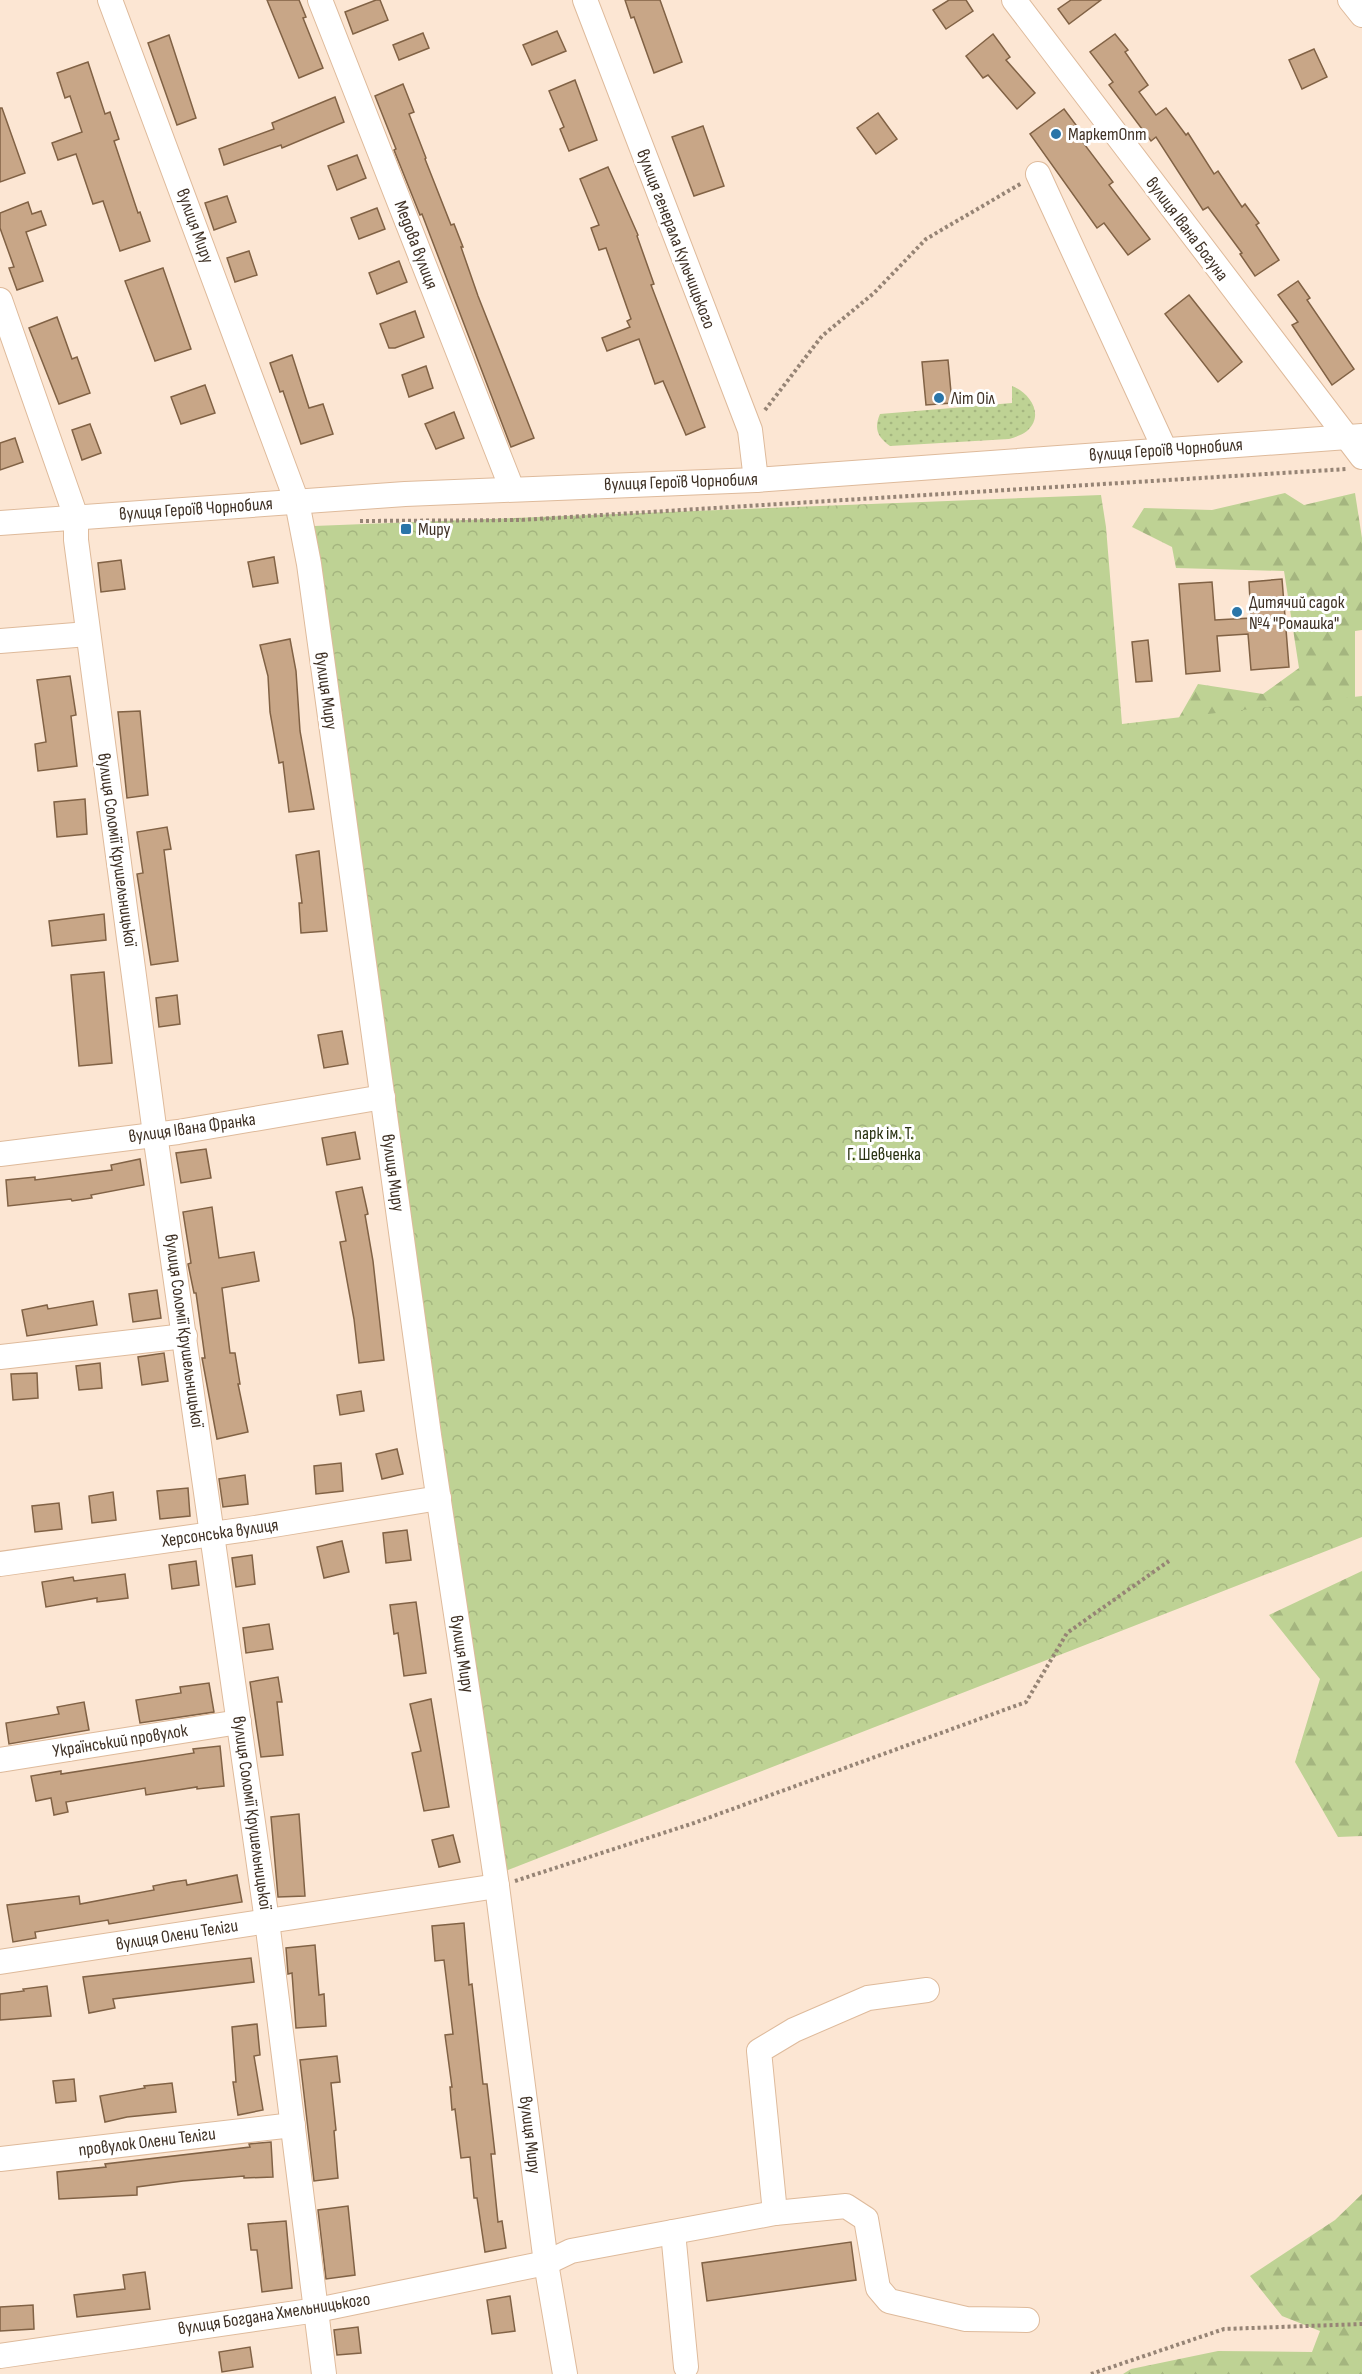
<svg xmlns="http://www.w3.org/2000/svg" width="1362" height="2374" viewBox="0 0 1362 2374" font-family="'Sofia Sans Condensed',sans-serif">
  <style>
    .grass { fill: url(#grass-dots) }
    .forest { fill: url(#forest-firs) }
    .park { fill: url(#park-crowns) }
    .building { fill: #c8a687; stroke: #816245; stroke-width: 1.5 }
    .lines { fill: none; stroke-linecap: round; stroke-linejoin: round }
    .minor-casing { stroke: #deba9b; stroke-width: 26 }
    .path { stroke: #968475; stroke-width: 4; stroke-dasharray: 3 3; stroke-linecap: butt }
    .minor { stroke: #fff; stroke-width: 24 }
    .poi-dot { fill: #2a75a8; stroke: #fff; stroke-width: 2 }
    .labels { text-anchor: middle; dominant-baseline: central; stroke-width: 6; stroke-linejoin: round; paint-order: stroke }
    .poi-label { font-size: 18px; fill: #3f3125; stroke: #fff; text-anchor: start }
    .street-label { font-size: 18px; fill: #3f3125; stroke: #fff }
    .park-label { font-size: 18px; fill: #283111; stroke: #fff }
  </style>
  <defs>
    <pattern id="grass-dots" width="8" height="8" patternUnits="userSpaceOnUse" patternTransform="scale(1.5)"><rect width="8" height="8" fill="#bed294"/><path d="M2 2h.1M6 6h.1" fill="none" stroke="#a4b57f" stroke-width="1.8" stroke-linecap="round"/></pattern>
    <pattern id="forest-firs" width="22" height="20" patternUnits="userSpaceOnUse" patternTransform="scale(1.5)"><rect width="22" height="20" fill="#bed294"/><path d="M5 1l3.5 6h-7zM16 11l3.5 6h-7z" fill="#a4b57f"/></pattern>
    <pattern id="park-crowns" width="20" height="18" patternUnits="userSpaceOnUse" patternTransform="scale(1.5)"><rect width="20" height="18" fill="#bed294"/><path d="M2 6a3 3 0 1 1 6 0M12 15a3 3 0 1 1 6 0" fill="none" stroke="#a4b57f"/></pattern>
  </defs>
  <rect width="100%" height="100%" fill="#fce6d3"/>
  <path class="grass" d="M1012,386C1030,393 1045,415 1027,431C1022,435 1015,437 1009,439L890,446C877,437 874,428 880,414L1012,403Z"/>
  <g class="forest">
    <path d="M1285,493L1304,505L1355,493L1362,538V630L1355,631V724L1177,721L1198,684L1263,694L1299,668L1284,571L1176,568L1172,547L1132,527L1144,508L1212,510Z"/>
    <path d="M1362,1571V1836L1338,1837L1295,1762L1320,1679L1269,1615Z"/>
    <path d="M1362,2194V2374H1123L1131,2369L1218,2351L1312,2352L1320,2331L1282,2316L1250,2276L1335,2220Z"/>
  </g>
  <path class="park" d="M1101,495L1106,527L1122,724L1362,696V1537L503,1872L314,526Z"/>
  <g class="building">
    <path d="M267,0H299L306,17L303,18L323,68L299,78Z"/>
    <path d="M376,0H380L388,20L353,34L345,12Z"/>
    <path d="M625,0H660L682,62L654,73L634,17L631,18Z"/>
    <path d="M949,0H966L973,11L946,29L933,10Z"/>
    <path d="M1071,0H1101L1069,24L1058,9Z"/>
    <path d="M557,31L566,51L532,65L523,45Z"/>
    <path d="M423,33L429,48L399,60L393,45Z"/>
    <path d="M993,34L1010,57L1006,60L1035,93L1017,109L988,75L983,78L966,56Z"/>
    <path d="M1115,34L1128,50L1125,52L1148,85L1139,92L1156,115L1166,108L1186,135L1188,133L1214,174L1218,171L1242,207L1245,204L1259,223L1256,225L1279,260L1255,276L1240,254L1242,253L1208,207L1203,210L1156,137L1151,141L1109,85L1113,82L1090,52Z"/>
    <path d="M169,35L196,118L177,125L148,43Z"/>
    <path d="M1314,49L1327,77L1302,89L1289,60Z"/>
    <path d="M88,62L105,114L110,112L119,139L114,141L138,213L140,212L150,241L120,251L103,201L93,204L76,154L58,160L52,143L82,132L70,96L65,98L57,73Z"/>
    <path d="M575,80L597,140L569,151L560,129L564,127L549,91Z"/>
    <path d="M403,84L414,112L409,114L426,158L425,159L451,225L454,224L463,247H461L478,296L534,438L511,447L422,214L420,215L394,150L396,149L375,96Z"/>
    <path d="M335,97L344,122L282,148L281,145L224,165L219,149L274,129L272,123Z"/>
    <path d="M0,108H2L25,173L0,182Z"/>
    <path d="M1064,109L1082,133L1078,136L1113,182L1109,185L1150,239L1128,255L1104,223L1097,228L1030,134Z"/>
    <path d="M878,113L897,139L876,154L857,128Z"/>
    <path d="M703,126L724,186L694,196L672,137Z"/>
    <path d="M357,155L366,178L337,190L328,166Z"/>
    <path d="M608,167L638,235L637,236L654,284L651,285L705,427L686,435L663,381L655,384L639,339L607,351L602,338L630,327L627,321L631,319L606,248L599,250L591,228L599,225L580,179Z"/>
    <path d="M227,196L236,222L214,230L205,203Z"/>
    <path d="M28,202L32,214L41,211L46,225L26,232L43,281L17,290L9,268L14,267L0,228V213Z"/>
    <path d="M377,208L385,229L359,239L351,218Z"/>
    <path d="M249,251L257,275L235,282L227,258Z"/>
    <path d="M399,261L407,282L377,294L369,273Z"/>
    <path d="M163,268L191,349L155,361L125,281Z"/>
    <path d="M1298,281L1310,298L1307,300L1354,369L1332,385L1292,325L1298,322L1278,295Z"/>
    <path d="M1189,295L1242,362L1218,382L1165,314Z"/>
    <path d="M415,311L424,337L395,348H389L380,324Z"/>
    <path d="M57,317L72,359L77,357L90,393L59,404L29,328Z"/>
    <path d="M292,355L309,408L323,404L333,434L301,444L283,391L280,392L270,363Z"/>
    <path d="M948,360L952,403L926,405L922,362Z"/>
    <path d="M426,366L433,388L409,397L402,375Z"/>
    <path d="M205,385L215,413L181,424L171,397Z"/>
    <path d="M454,412L464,438L436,449L425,424Z"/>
    <path d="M90,424L101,453L82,460L72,430Z"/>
    <path d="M15,438L23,462L0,470V443Z"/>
    <path d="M274,557L278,583L253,587L248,562Z"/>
    <path d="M121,560L125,589L101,592L98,563Z"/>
    <path d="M1282,579L1289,667L1251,670L1248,634L1217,636L1220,671L1186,674L1179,584L1212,582L1215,620L1251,618L1249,582Z"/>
    <path d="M290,639L296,671L300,731L314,809L289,812L283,762L279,763L270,712L268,676L260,645Z"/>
    <path d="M1148,640L1152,681L1136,682L1132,642Z"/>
    <path d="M70,676L76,715L71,716L77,766L38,771L35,744L46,742L37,680Z"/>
    <path d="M140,711L148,795L127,798L118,712Z"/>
    <path d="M85,799L87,834L57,837L54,802Z"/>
    <path d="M167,827L171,849L164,850L178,961L151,965L137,874L143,873L137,832Z"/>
    <path d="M319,851L327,931L301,933L299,903H302L296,855Z"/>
    <path d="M104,914L106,940L52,946L49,921Z"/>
    <path d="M104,972L112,1063L79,1066L71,975Z"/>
    <path d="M177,995L180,1024L159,1027L156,998Z"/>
    <path d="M342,1031L348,1064L324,1068L318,1035Z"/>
    <path d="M355,1132L360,1159L327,1165L322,1138Z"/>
    <path d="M206,1149L211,1178L181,1183L176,1153Z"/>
    <path d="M140,1159L144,1185L91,1195L92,1198L72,1201L71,1199L8,1206L6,1180L35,1177V1180L112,1170L111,1165Z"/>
    <path d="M362,1187L368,1214L365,1215L373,1261L384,1360L359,1363L354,1319L340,1242L346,1241L336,1192Z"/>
    <path d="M212,1207L219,1258L254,1252L259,1281L222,1288L230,1353H235L240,1384H238L248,1432L217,1439L202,1358H205L196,1293H194L188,1264L191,1263L183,1212Z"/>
    <path d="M157,1290L161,1318L133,1322L129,1294Z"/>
    <path d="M93,1301L97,1325L27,1336L22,1310L47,1305L48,1309Z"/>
    <path d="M164,1353L168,1381L142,1385L138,1357Z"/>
    <path d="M100,1363L102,1388L79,1390L76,1366Z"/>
    <path d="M37,1373L38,1398L13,1400L11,1374Z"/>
    <path d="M361,1391L364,1411L340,1415L337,1395Z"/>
    <path d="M397,1449L403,1474L382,1479L376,1454Z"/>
    <path d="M341,1463L343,1491L316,1494L314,1466Z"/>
    <path d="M245,1475L248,1504L223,1507L219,1479Z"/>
    <path d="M188,1488L190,1516L160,1519L157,1491Z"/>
    <path d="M113,1492L116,1520L92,1523L89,1496Z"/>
    <path d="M59,1503L62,1529L35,1532L32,1506Z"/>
    <path d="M407,1530L411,1560L386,1563L383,1533Z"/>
    <path d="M342,1541L349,1572L324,1578L317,1547Z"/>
    <path d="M252,1555L255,1584L236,1587L232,1558Z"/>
    <path d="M196,1561L199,1585L172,1589L169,1565Z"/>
    <path d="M125,1574L128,1598L97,1602V1598L46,1607L42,1582L73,1577L74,1581Z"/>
    <path d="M416,1602L426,1673L404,1676L398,1633L394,1634L390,1605Z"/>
    <path d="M269,1624L273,1649L246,1653L243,1628Z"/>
    <path d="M278,1677L282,1702H277L283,1755L261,1757L250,1682Z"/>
    <path d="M209,1683L214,1712L140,1723L136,1700L181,1693L180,1687Z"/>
    <path d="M431,1699L449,1807L424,1811L412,1753L421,1751L410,1704Z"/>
    <path d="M84,1702L89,1730L9,1744L6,1723L59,1714L57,1707Z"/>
    <path d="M220,1746L224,1786L197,1789V1787L146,1795L145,1788L66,1802L68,1812L54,1815L51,1798L36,1801L31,1776L61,1771V1774L194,1753L193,1749Z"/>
    <path d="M299,1814L305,1896L278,1897L271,1817Z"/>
    <path d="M453,1835L460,1862L439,1867L432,1840Z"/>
    <path d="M237,1875L242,1902L109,1924L108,1920L35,1932L36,1938L13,1942L7,1905L79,1896L80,1904L154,1890L153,1886L173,1882L186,1880L187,1885Z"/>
    <path d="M464,1923L469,1985L472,1984L483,2084H487L495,2154H491L498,2222L502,2221L506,2248L485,2252L477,2198H474L470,2157L461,2158L455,2109L452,2110L450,2087H452L445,2035L453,2034L444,1960L435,1961L432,1926Z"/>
    <path d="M315,1945L319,1995L324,1994L326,2026L296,2028L292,1973L288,1974L286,1948Z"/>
    <path d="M251,1958L254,1982L113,1999L115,2008L89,2013L83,1977Z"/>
    <path d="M47,1986L51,2016L0,2020V1994L24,1991L23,1989Z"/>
    <path d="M257,2024L260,2055L254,2056L263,2110L238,2115L233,2082H236L232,2027Z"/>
    <path d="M337,2056L340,2082L331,2083L336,2130L334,2131L338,2178L314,2181L300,2060Z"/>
    <path d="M74,2079L76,2101L56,2103L53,2081Z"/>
    <path d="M172,2083L176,2112L127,2117L105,2122L100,2096L145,2088L144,2086Z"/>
    <path d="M271,2142L273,2177L244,2178V2176L183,2181L137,2187V2195L59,2199L57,2172L106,2167L105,2164L250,2147L249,2144Z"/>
    <path d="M348,2206L355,2275L326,2279L318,2210Z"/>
    <path d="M286,2221L292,2288L262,2292L257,2250H251L248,2224Z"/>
    <path d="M851,2242L856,2280L707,2301L702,2263Z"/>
    <path d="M145,2272L150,2309L77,2317L74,2295L125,2289L123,2275Z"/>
    <path d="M510,2296L515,2331L492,2334L487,2300Z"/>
    <path d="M33,2305L34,2329L0,2331V2307Z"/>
    <path d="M358,2327L361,2353L337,2355L334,2330Z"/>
    <path d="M250,2347L253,2367L222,2372L219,2352Z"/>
  </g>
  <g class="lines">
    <g class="minor-casing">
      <g id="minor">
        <path d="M110,0L297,502L309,564L429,1435L497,1886L546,2263L565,2374"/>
        <path d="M320,0L512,489"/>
        <path d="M585,0L750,430L756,480"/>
        <path d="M1014,0L1362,457"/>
        <path d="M1350,0L1362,15"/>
        <path d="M1038,174L1165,450"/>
        <path d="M0,300L76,517V540L155,1134L267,1921L324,2374"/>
        <path d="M0,523L405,494L756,480L1362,436"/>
        <path d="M0,641L88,634"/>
        <path d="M0,1154L178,1132L383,1097"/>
        <path d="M0,1357L185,1336"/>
        <path d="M0,1564L255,1528L439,1498"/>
        <path d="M0,1760L239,1722"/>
        <path d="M0,1962L497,1886"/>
        <path d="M0,2159L293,2125"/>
        <path d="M775,2213L759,2051L794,2030L868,1998L927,1990"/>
        <path d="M673,2232L686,2367"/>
        <path d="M0,2356L317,2310L546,2263L571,2251L775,2213L846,2206L866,2219L878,2288L889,2301L966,2319L1027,2320"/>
      </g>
    </g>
    <g class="path">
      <path d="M765,410L822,336L874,293L926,239L1022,183"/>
      <path d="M360,521L520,520L1347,469"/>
      <path d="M515,1881L694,1823L1026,1702L1067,1633L1169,1561"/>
      <path d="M1091,2374L1224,2329L1362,2324"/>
    </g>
    <use href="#minor" class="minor"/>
  </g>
  <g class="poi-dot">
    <circle cx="1056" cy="134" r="6"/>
    <circle cx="939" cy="398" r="6"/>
    <rect x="400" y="523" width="12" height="12" rx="3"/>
    <circle cx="1237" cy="612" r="6"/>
  </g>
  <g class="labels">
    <g class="poi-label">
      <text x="1068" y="134">МаркетОпт</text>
      <text x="951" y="398">Літ Оіл</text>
      <text x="418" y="529">Миру</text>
      <text x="1249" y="602">Дитячий садок<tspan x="1249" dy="21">№4 "Ромашка"</tspan></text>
    </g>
    <g class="street-label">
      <text transform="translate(195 226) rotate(70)">вулиця Миру</text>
      <text transform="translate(1187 229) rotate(53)">вулиця Івана Богуна</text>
      <text transform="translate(676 239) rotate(69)">вулиця генерала Кульчицького</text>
      <text transform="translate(416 245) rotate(69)">Медова вулиця</text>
      <text transform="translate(1166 450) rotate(-4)">вулиця Героїв Чорнобиля</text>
      <text transform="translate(681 482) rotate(-2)">вулиця Героїв Чорнобиля</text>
      <text transform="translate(196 509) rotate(-4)">вулиця Героїв Чорнобиля</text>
      <text transform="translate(326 691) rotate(82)">вулиця Миру</text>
      <text transform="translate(117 850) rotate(82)">вулиця Соломії Крушельницької</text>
      <text transform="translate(192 1128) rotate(-8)">вулиця Івана Франка</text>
      <text transform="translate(393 1173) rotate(82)">вулиця Миру</text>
      <text transform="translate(184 1331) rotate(82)">вулиця Соломії Крушельницької</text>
      <text transform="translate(220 1533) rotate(-8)">Херсонська вулиця</text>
      <text transform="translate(462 1654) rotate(81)">вулиця Миру</text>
      <text transform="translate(120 1741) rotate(-9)">Український провулок</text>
      <text transform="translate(252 1813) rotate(82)">вулиця Соломії Крушельницької</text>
      <text transform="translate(177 1935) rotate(-9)">вулиця Олени Теліги</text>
      <text transform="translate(530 2135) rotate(83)">вулиця Миру</text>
      <text transform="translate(147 2142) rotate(-7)">провулок Олени Теліги</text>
      <text transform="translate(274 2314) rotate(-9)">вулиця Богдана Хмельницького</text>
    </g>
    <g class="park-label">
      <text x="884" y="1133">парк ім. Т.<tspan x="884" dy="21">Г. Шевченка</tspan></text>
    </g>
  </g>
</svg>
